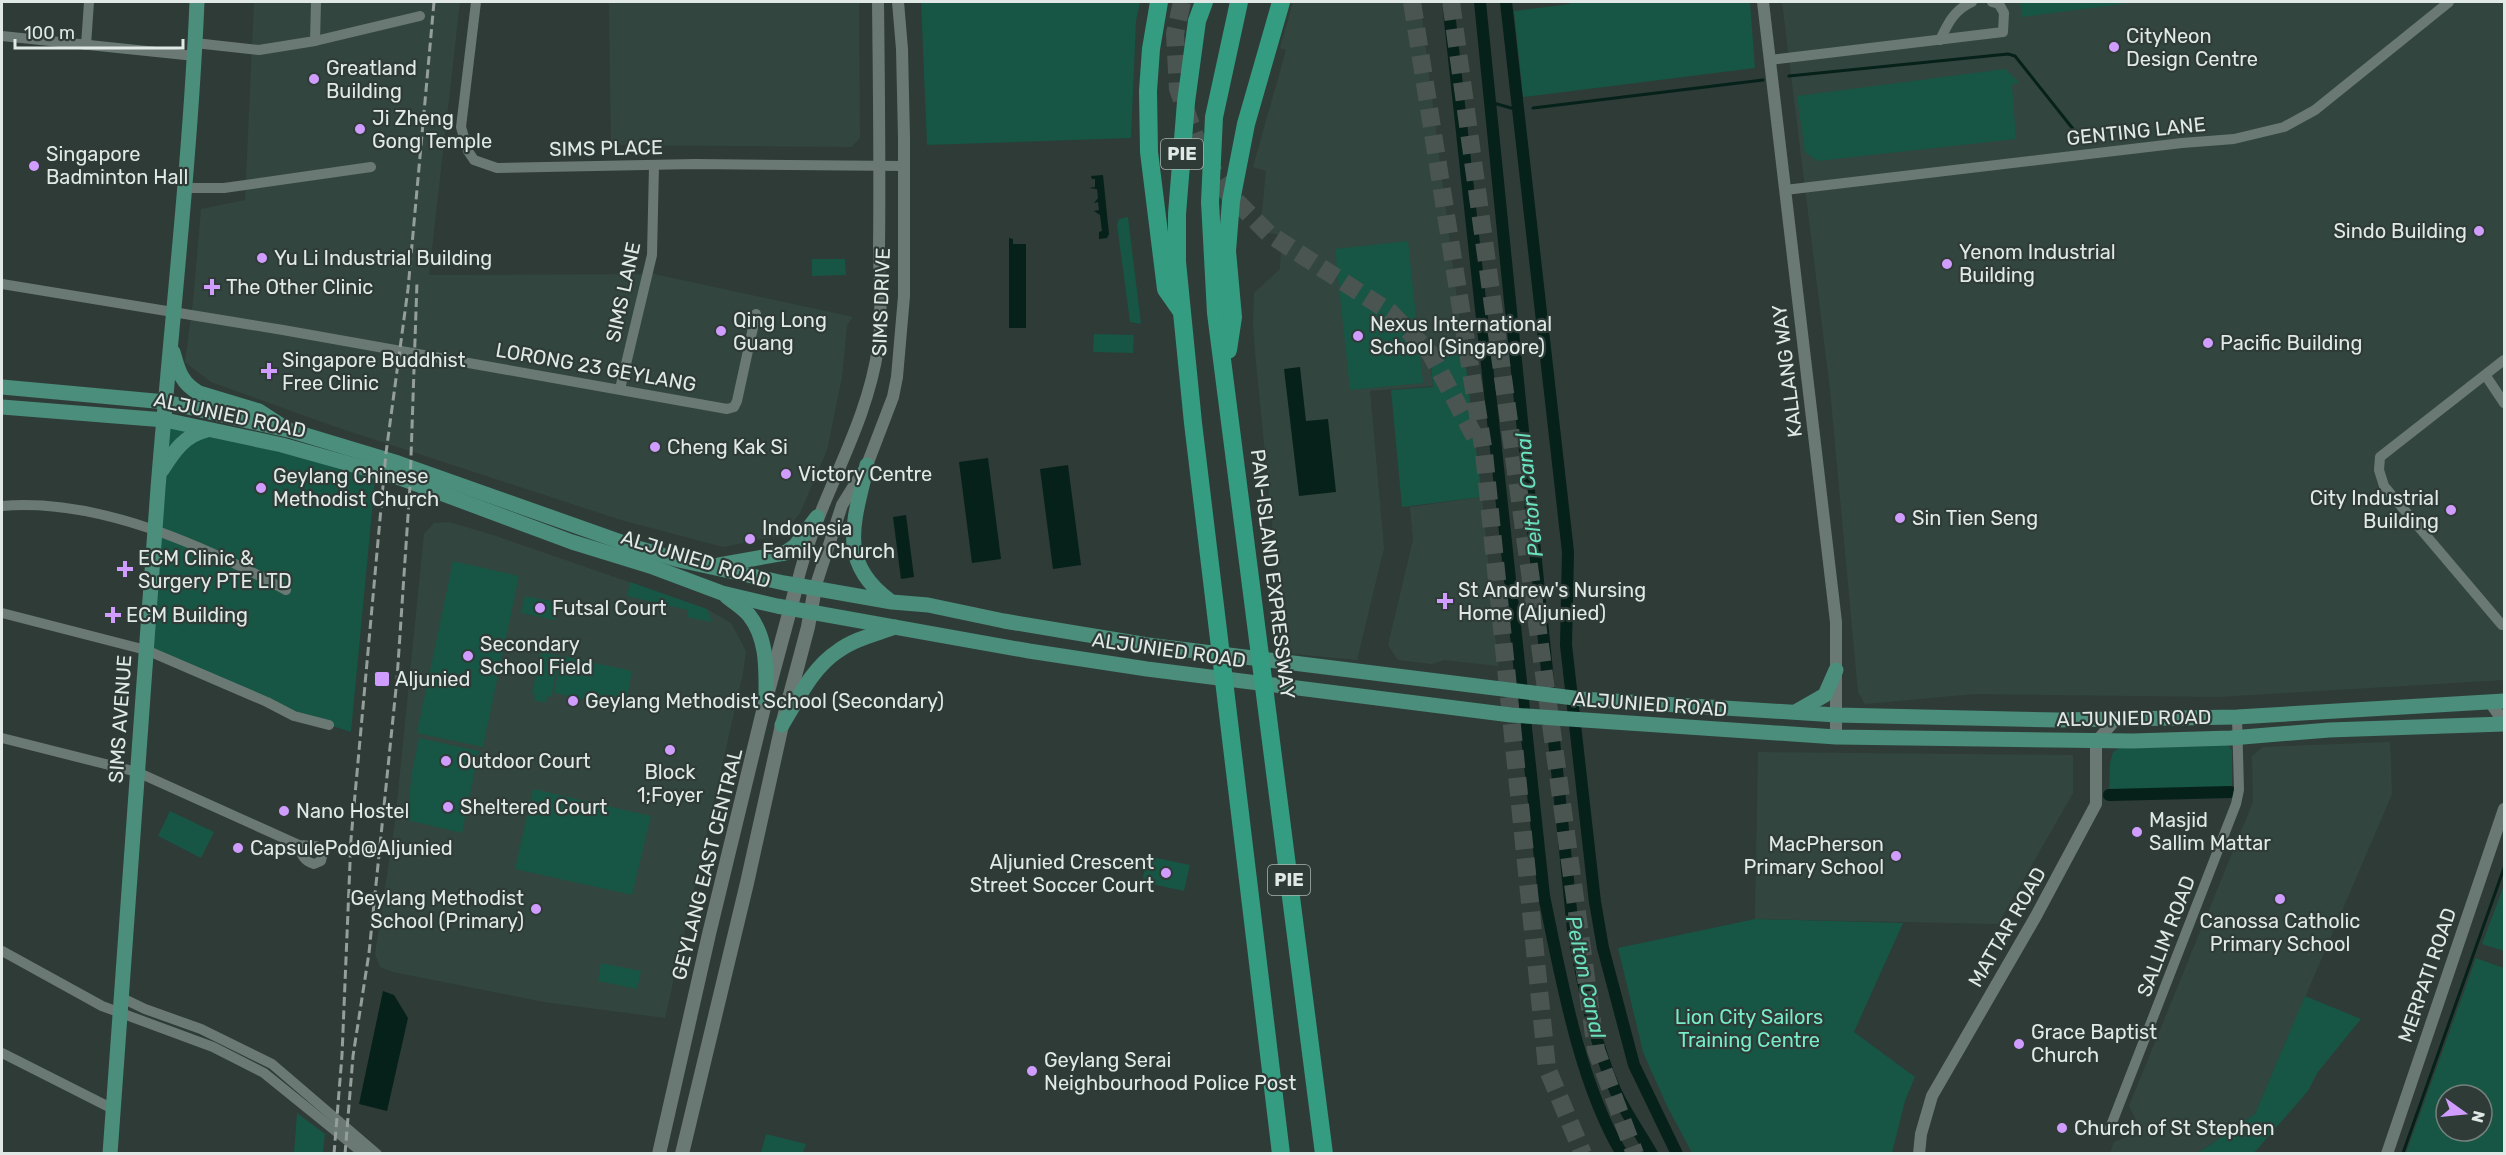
<svg xmlns="http://www.w3.org/2000/svg" width="2506" height="1155" viewBox="0 0 2506 1155" font-family="Rubik,sans-serif">
  <style>
    .built { fill: #32463f }
    .green { fill: #175544; fill-rule: evenodd }
    .water { fill: #062119 }
    .lines { fill: none; stroke-linecap: round; stroke-linejoin: round }
    .stream { stroke: #062119; stroke-width: 3 }
    .canal { stroke: #062119; stroke-width: 12 }
    .motorway-tunnel { stroke: #4a5551; stroke-width: 18; stroke-dasharray: 18 9; stroke-linecap: butt }
    .minor { stroke: #6b7974; stroke-width: 10 }
    .tertiary { stroke: #6b7974; stroke-width: 12 }
    .secondary { stroke: #6b7974; stroke-width: 14 }
    .primary { stroke: #4a8e7b; stroke-width: 15 }
    .motorway { stroke: #349c80; stroke-width: 18 }
    .rail { stroke: #949e9b; stroke-width: 3; stroke-dasharray: 9 4.5; stroke-linecap: butt }
    .poi-dot { fill: #d09dfe; stroke: #2f3b37; stroke-width: 2 }
    .labels { text-anchor: middle; dominant-baseline: central; stroke-width: 4.5; stroke-linejoin: round; paint-order: stroke }
    .shield { fill: #2f3b37; stroke: #acb5b2; stroke-width: 1.5 }
    .shield-label { font-size: 18px; font-weight: bold; fill: #e1e9e6 }
    .poi-label { font-size: 20px; fill: #e1e9e6; stroke: #2f3b37; text-anchor: start }
    .street-label { font-size: 20px; fill: #e1e9e6; stroke: #2f3b37 }
    .park-label { font-size: 20px; fill: #76ecc8; stroke: #2f3b37 }
    .water-label { font-size: 21px; font-style: italic; fill: #6ae1be; stroke: #2f3b37 }
  </style>
  <rect width="100%" height="100%" fill="#2f3b37"/>
  <g class="built">
    <path d="M254,2H460L429,275L654,274L853,317L847,325L842,377L827,450L800,513L782,535L723,547L621,520L333,426L211,382L185,362L193,302L201,209L245,200Z"/>
    <path d="M609,2H859L860,138L851,147L611,145Z"/>
    <path d="M1293,2H1420L1463,348L1429,353L1433,386L1370,391L1384,548L1357,660L1285,653L1255,353L1253,325L1254,293L1280,269L1282,235L1260,232L1266,171L1253,167L1286,50L1280,48Z"/>
    <path d="M1782,2H2504V680L2218,697L1974,694L1865,704L1858,692L1830,390Z"/>
    <path d="M1482,497L1498,666L1444,660L1432,664L1398,660L1388,645L1413,540L1410,507Z"/>
    <path d="M449,522L493,535L707,609L731,623L746,651L743,673L665,1018L544,1002L393,972L380,967L375,954L395,822L424,534L434,523Z"/>
    <path d="M2390,742L2392,794L2255,1114L2198,1153L2110,1154L2114,1142L2129,1136L2136,1120L2129,1106L2253,802L2252,756L2263,747Z"/>
    <path d="M1758,752L2073,755V793L1998,924L1755,919Z"/>
  </g>
  <g class="green">
    <path d="M921,2H1140L1136,21L1131,138L927,145Z"/>
    <path d="M1570,2H1750L1755,68L1523,97L1514,11L1570,4Z"/>
    <path d="M2020,2H2137L2022,17Z"/>
    <path d="M2005,69L2020,83L2012,84L2016,139L1817,161L1805,152L1797,96Z"/>
    <path d="M1128,217L1141,324L1130,322L1117,225L1119,219Z"/>
    <path d="M1408,241L1423,383L1350,390L1335,249Z"/>
    <path d="M812,259H845L846,275L812,276Z"/>
    <path d="M1094,334L1134,335L1133,353L1093,352Z"/>
    <path d="M1464,351L1482,497L1402,507L1391,390L1433,387L1430,354Z"/>
    <path d="M165,420L376,470L351,732L329,725L146,650Z"/>
    <path d="M453,561L519,576L483,747L417,733Z"/>
    <path d="M630,582L707,609L712,622L687,617L688,610L627,596Z"/>
    <path d="M525,596L558,603L555,620L521,613Z"/>
    <path d="M541,652L560,656L551,697L547,696L546,703L534,700L535,694L532,693Z"/>
    <path d="M562,656L632,671L625,708L554,693Z"/>
    <path d="M419,738L479,751L462,833L407,820L412,771Z"/>
    <path d="M2227,744L2232,750V789L2109,791L2110,763L2113,752L2121,747Z"/>
    <path d="M533,789L651,816L632,895L515,869Z"/>
    <path d="M170,811L214,832L201,858L158,836Z"/>
    <path d="M1147,856L1190,865L1184,891L1142,882Z"/>
    <path d="M2504,885V951L2482,944Z"/>
    <path d="M1755,919L1903,923L1854,1032L1915,1077L1905,1101L1892,1153H1692L1666,1104L1643,1052L1618,948Z"/>
    <path d="M2476,958L2504,968V1153H2406ZM2446,1095H2482V1131H2446Z"/>
    <path d="M601,963L641,971L637,989L598,981Z"/>
    <path d="M2305,996L2361,1019L2318,1072L2308,1091L2254,1153H2198L2255,1114Z"/>
    <path d="M297,1113L325,1134L323,1153H294Z"/>
    <path d="M766,1134L806,1144L803,1153H761Z"/>
  </g>
  <g class="water">
    <path d="M1103,175L1109,234L1107,238L1099,239V232L1102,231L1100,215L1094,211L1099,210L1098,202L1094,203L1098,198L1097,189L1089,188L1095,187V179H1092L1091,176Z"/>
    <path d="M1009,238L1013,239V244H1026V328H1009Z"/>
    <path d="M1300,367L1306,421L1328,419L1336,492L1299,496L1284,369Z"/>
    <path d="M988,458L1001,559L972,563L959,462Z"/>
    <path d="M1068,465L1081,565L1053,569L1040,469Z"/>
    <path d="M906,515L914,577L901,579L893,517Z"/>
    <path d="M383,991L394,995L408,1018L387,1111L359,1104Z"/>
  </g>
  <g class="lines">
    <g class="stream">
      <path d="M1789,76L2008,54L2015,56L2085,144"/>
      <path d="M1490,102L1518,110"/>
      <path d="M1533,108L1763,80"/>
      <path d="M2403,1153L2504,868"/>
    </g>
    <g class="canal">
      <path d="M1448,2L1544,896C1561,977 1579,1082 1622,1154"/>
      <path d="M1480,2L1573,930C1583,984 1593,1039 1615,1090C1625,1112 1640,1133 1652,1154"/>
      <path d="M1506,2L1568,552L1566,645L1595,902L1603,948L1634,1065L1677,1154"/>
      <path d="M2109,795L2231,792"/>
    </g>
    <g class="motorway-tunnel">
      <path d="M1182,2L1175,34L1178,89L1200,150L1226,191L1269,234L1390,312L1430,353L1476,439"/>
      <path d="M1412,2L1484,453L1547,1068L1583,1154"/>
      <path d="M1451,2L1596,1050L1635,1154"/>
    </g>
    <g class="minor">
      <path d="M476,2L461,127L468,151L474,160L497,168L695,164L903,166"/>
      <path d="M2,36L195,56"/>
      <path d="M1940,40C1948,23 1954,10 1972,2"/>
      <path d="M315,41L316,2"/>
      <path d="M195,43L259,50L315,41L420,16"/>
      <path d="M86,45L89,2"/>
      <path d="M1770,60L2003,32L2004,13L1999,4L1992,2"/>
      <path d="M184,188H224L371,167"/>
      <path d="M1785,190L2182,143L2234,139L2284,127L2315,110L2449,2"/>
      <path d="M2,284L283,330L727,409L734,407L737,401L756,314"/>
      <path d="M2486,376L2504,403"/>
      <path d="M620,389L652,255L654,166"/>
      <path d="M2,506C98,498 203,545 286,590"/>
      <path d="M2,613L146,650L267,702L294,716L329,725"/>
      <path d="M2502,625L2384,486L2379,470L2380,457L2504,360"/>
      <path d="M2,738L137,772L299,845L316,846L323,852L321,861L314,864C304,861 301,855 299,845"/>
      <path d="M2,951L102,1006L213,1047L264,1073L364,1154"/>
      <path d="M120,997L145,1009L201,1029L272,1064L377,1154"/>
      <path d="M2,1053L113,1109"/>
      <path d="M2110,1128L2236,804L2239,790L2237,717"/>
    </g>
    <g class="tertiary">
      <path d="M1763,2L1836,622V737"/>
      <path d="M797,584C816,502 866,431 878,348C883,317 879,279 879,247C880,165 879,84 878,2"/>
      <path d="M815,588L842,505L867,465L893,397L897,377L904,296V138L902,49L898,2"/>
      <path d="M2490,702L2504,722"/>
      <path d="M1919,1154L1921,1134L1932,1096L2036,916L2096,804V742L2116,719"/>
      <path d="M2387,1154L2504,809"/>
    </g>
    <g class="secondary">
      <path d="M659,1154L709,934L766,699L797,584"/>
      <path d="M682,1154L747,883L782,725L808,627L815,588"/>
    </g>
    <g class="primary">
      <path d="M173,352C178,370 181,383 199,393L259,411L279,424"/>
      <path d="M2,387L166,402L292,431L398,463L641,549L679,560L784,583L892,602L928,605L1004,621L1148,645L1582,699L1836,715L2059,720L2237,717L2504,701"/>
      <path d="M2,407L165,420L282,445L400,478L572,542L650,566L722,593L777,606L1029,651L1147,669L1511,715L1836,737L2132,741L2231,738L2329,730L2504,724"/>
      <path d="M867,465C855,519 836,561 889,600"/>
      <path d="M162,470C174,451 185,435 207,430"/>
      <path d="M719,565L785,553L795,546L817,517"/>
      <path d="M727,597C734,602 743,608 749,615C768,639 766,670 766,699"/>
      <path d="M1797,711L1825,695L1836,670"/>
      <path d="M782,725C798,699 812,668 838,651C854,639 876,634 895,627"/>
      <path d="M110,1154C125,931 140,709 158,488C171,326 190,164 197,2"/>
    </g>
    <g class="motorway">
      <path d="M1159,2L1151,49L1148,91L1149,152L1166,289L1180,309"/>
      <path d="M1204,2L1197,21L1186,102L1177,214V262L1193,423L1281,1154"/>
      <path d="M1239,2L1214,117L1210,202L1216,313L1324,1154"/>
      <path d="M1228,350L1233,317L1227,251L1231,201L1246,124L1281,2"/>
    </g>
    <g class="rail">
      <path d="M334,1154L342,1055L351,839L386,453L408,289L434,2"/>
      <path d="M345,1154L353,1056L369,953L397,679L410,486L417,282"/>
    </g>
  </g>
  <g class="poi-dot">
    <circle cx="2114" cy="47" r="6"/>
    <circle cx="314" cy="79" r="6"/>
    <circle cx="360" cy="129" r="6"/>
    <circle cx="34" cy="166" r="6"/>
    <circle cx="2479" cy="231" r="6"/>
    <circle cx="262" cy="258" r="6"/>
    <circle cx="1947" cy="264" r="6"/>
    <path d="M209 278h6v6h6v6h-6v6h-6v-6h-6v-6h6z"/>
    <circle cx="721" cy="331" r="6"/>
    <circle cx="1358" cy="336" r="6"/>
    <circle cx="2208" cy="343" r="6"/>
    <path d="M266 362h6v6h6v6h-6v6h-6v-6h-6v-6h6z"/>
    <circle cx="655" cy="447" r="6"/>
    <circle cx="786" cy="474" r="6"/>
    <circle cx="261" cy="488" r="6"/>
    <circle cx="2451" cy="510" r="6"/>
    <circle cx="1900" cy="518" r="6"/>
    <circle cx="750" cy="539" r="6"/>
    <path d="M122 560h6v6h6v6h-6v6h-6v-6h-6v-6h6z"/>
    <path d="M1442 592h6v6h6v6h-6v6h-6v-6h-6v-6h6z"/>
    <circle cx="540" cy="608" r="6"/>
    <path d="M110 606h6v6h6v6h-6v6h-6v-6h-6v-6h6z"/>
    <circle cx="468" cy="656" r="6"/>
    <rect x="374" y="671" width="16" height="16" rx="3"/>
    <circle cx="573" cy="701" r="6"/>
    <circle cx="670" cy="750" r="6"/>
    <circle cx="446" cy="761" r="6"/>
    <circle cx="448" cy="807" r="6"/>
    <circle cx="284" cy="811" r="6"/>
    <circle cx="2137" cy="832" r="6"/>
    <circle cx="238" cy="848" r="6"/>
    <circle cx="1896" cy="856" r="6"/>
    <circle cx="1166" cy="873" r="6"/>
    <circle cx="2280" cy="899" r="6"/>
    <circle cx="536" cy="909" r="6"/>
    <circle cx="2019" cy="1044" r="6"/>
    <circle cx="1032" cy="1071" r="6"/>
    <circle cx="2062" cy="1128" r="6"/>
  </g>
  <g class="labels">
    <g class="shield">
      <rect x="1161" y="139" width="42" height="30" rx="4.5"/>
      <rect x="1268" y="865" width="42" height="30" rx="4.5"/>
    </g>
    <g class="shield-label">
      <text x="1182" y="154">PIE</text>
      <text x="1289" y="880">PIE</text>
    </g>
    <g class="poi-label">
      <text x="2126" y="36">CityNeon<tspan x="2126" dy="23">Design Centre</tspan></text>
      <text x="326" y="68">Greatland<tspan x="326" dy="23">Building</tspan></text>
      <text x="372" y="118">Ji Zheng<tspan x="372" dy="23">Gong Temple</tspan></text>
      <text x="46" y="154">Singapore<tspan x="46" dy="23">Badminton Hall</tspan></text>
      <text x="2467" y="231" text-anchor="end">Sindo Building</text>
      <text x="1959" y="252">Yenom Industrial<tspan x="1959" dy="23">Building</tspan></text>
      <text x="274" y="258">Yu Li Industrial Building</text>
      <text x="226" y="287">The Other Clinic</text>
      <text x="733" y="320">Qing Long<tspan x="733" dy="23">Guang</tspan></text>
      <text x="1370" y="324">Nexus International<tspan x="1370" dy="23">School (Singapore)</tspan></text>
      <text x="2220" y="343">Pacific Building</text>
      <text x="282" y="360">Singapore Buddhist<tspan x="282" dy="23">Free Clinic</tspan></text>
      <text x="667" y="447">Cheng Kak Si</text>
      <text x="798" y="474">Victory Centre</text>
      <text x="273" y="476">Geylang Chinese<tspan x="273" dy="23">Methodist Church</tspan></text>
      <text x="2439" y="498" text-anchor="end">City Industrial<tspan x="2439" dy="23">Building</tspan></text>
      <text x="1912" y="518">Sin Tien Seng</text>
      <text x="762" y="528">Indonesia<tspan x="762" dy="23">Family Church</tspan></text>
      <text x="138" y="558">ECM Clinic &amp;<tspan x="138" dy="23">Surgery PTE LTD</tspan></text>
      <text x="1458" y="590">St Andrew's Nursing<tspan x="1458" dy="23">Home (Aljunied)</tspan></text>
      <text x="552" y="608">Futsal Court</text>
      <text x="126" y="615">ECM Building</text>
      <text x="480" y="644">Secondary<tspan x="480" dy="23">School Field</tspan></text>
      <text x="395" y="679">Aljunied</text>
      <text x="585" y="701">Geylang Methodist School (Secondary)</text>
      <text x="458" y="761">Outdoor Court</text>
      <text x="670" y="772" text-anchor="middle">Block<tspan x="670" dy="23">1;Foyer</tspan></text>
      <text x="460" y="807">Sheltered Court</text>
      <text x="296" y="811">Nano Hostel</text>
      <text x="2149" y="820">Masjid<tspan x="2149" dy="23">Sallim Mattar</tspan></text>
      <text x="1884" y="844" text-anchor="end">MacPherson<tspan x="1884" dy="23">Primary School</tspan></text>
      <text x="250" y="848">CapsulePod@Aljunied</text>
      <text x="1154" y="862" text-anchor="end">Aljunied Crescent<tspan x="1154" dy="23">Street Soccer Court</tspan></text>
      <text x="524" y="898" text-anchor="end">Geylang Methodist<tspan x="524" dy="23">School (Primary)</tspan></text>
      <text x="2280" y="921" text-anchor="middle">Canossa Catholic<tspan x="2280" dy="23">Primary School</tspan></text>
      <text x="2031" y="1032">Grace Baptist<tspan x="2031" dy="23">Church</tspan></text>
      <text x="1044" y="1060">Geylang Serai<tspan x="1044" dy="23">Neighbourhood Police Post</tspan></text>
      <text x="2074" y="1128">Church of St Stephen</text>
    </g>
    <g class="street-label">
      <text transform="translate(2136 131) rotate(-6)">GENTING LANE</text>
      <text transform="translate(606 148) rotate(-1)">SIMS PLACE</text>
      <text transform="translate(623 292) rotate(-78)">SIMS LANE</text>
      <text transform="translate(881 302) rotate(-88)">SIMS DRIVE</text>
      <text transform="translate(596 367) rotate(10)">LORONG 23 GEYLANG</text>
      <text transform="translate(1787 371) rotate(-97)">KALLANG WAY</text>
      <text transform="translate(230 415) rotate(12)">ALJUNIED ROAD</text>
      <text transform="translate(696 559) rotate(17)">ALJUNIED ROAD</text>
      <text transform="translate(1273 574) rotate(83)">PAN-ISLAND EXPRESSWAY</text>
      <text transform="translate(1169 650) rotate(8)">ALJUNIED ROAD</text>
      <text transform="translate(1650 704) rotate(4)">ALJUNIED ROAD</text>
      <text transform="translate(2134 718) rotate(-1)">ALJUNIED ROAD</text>
      <text transform="translate(120 719) rotate(-86)">SIMS AVENUE</text>
      <text transform="translate(707 864) rotate(-76)">GEYLANG EAST CENTRAL</text>
      <text transform="translate(2007 927) rotate(-60)">MATTAR ROAD</text>
      <text transform="translate(2166 936) rotate(-69)">SALLIM ROAD</text>
      <text transform="translate(2427 975) rotate(-71)">MERPATI ROAD</text>
    </g>
    <g class="park-label">
      <text x="1749" y="1017">Lion City Sailors<tspan x="1749" dy="23">Training Centre</tspan></text>
    </g>
    <g class="water-label">
      <text transform="translate(1529 495) rotate(-96)">Pelton Canal</text>
      <text transform="translate(1586 977) rotate(78)">Pelton Canal</text>
    </g>
  </g>
  <rect width="2506" height="1155" fill="none" stroke="#e1e9e6" stroke-width="6"/>
  <g transform="translate(2464 1113) rotate(105)"><circle r="28" fill="#2f3b37" stroke="#76817d" stroke-width="1.5"/>
  <path d="M0-4.5L10 22L0 15L-10 22Z" fill="#d09dfe"/>
  <text y="-9" font-size="16" font-weight="bold" text-anchor="middle" fill="#e1e9e6">N</text>
  </g>
  <path d="M15 39v9h168v-9" fill="none" stroke="#e1e9e6" stroke-width="3"/>
  <text x="24" y="39" font-size="18" fill="#e1e9e6" stroke="#2f3b37" stroke-width="4.5" paint-order="stroke">100 m</text>
</svg>
